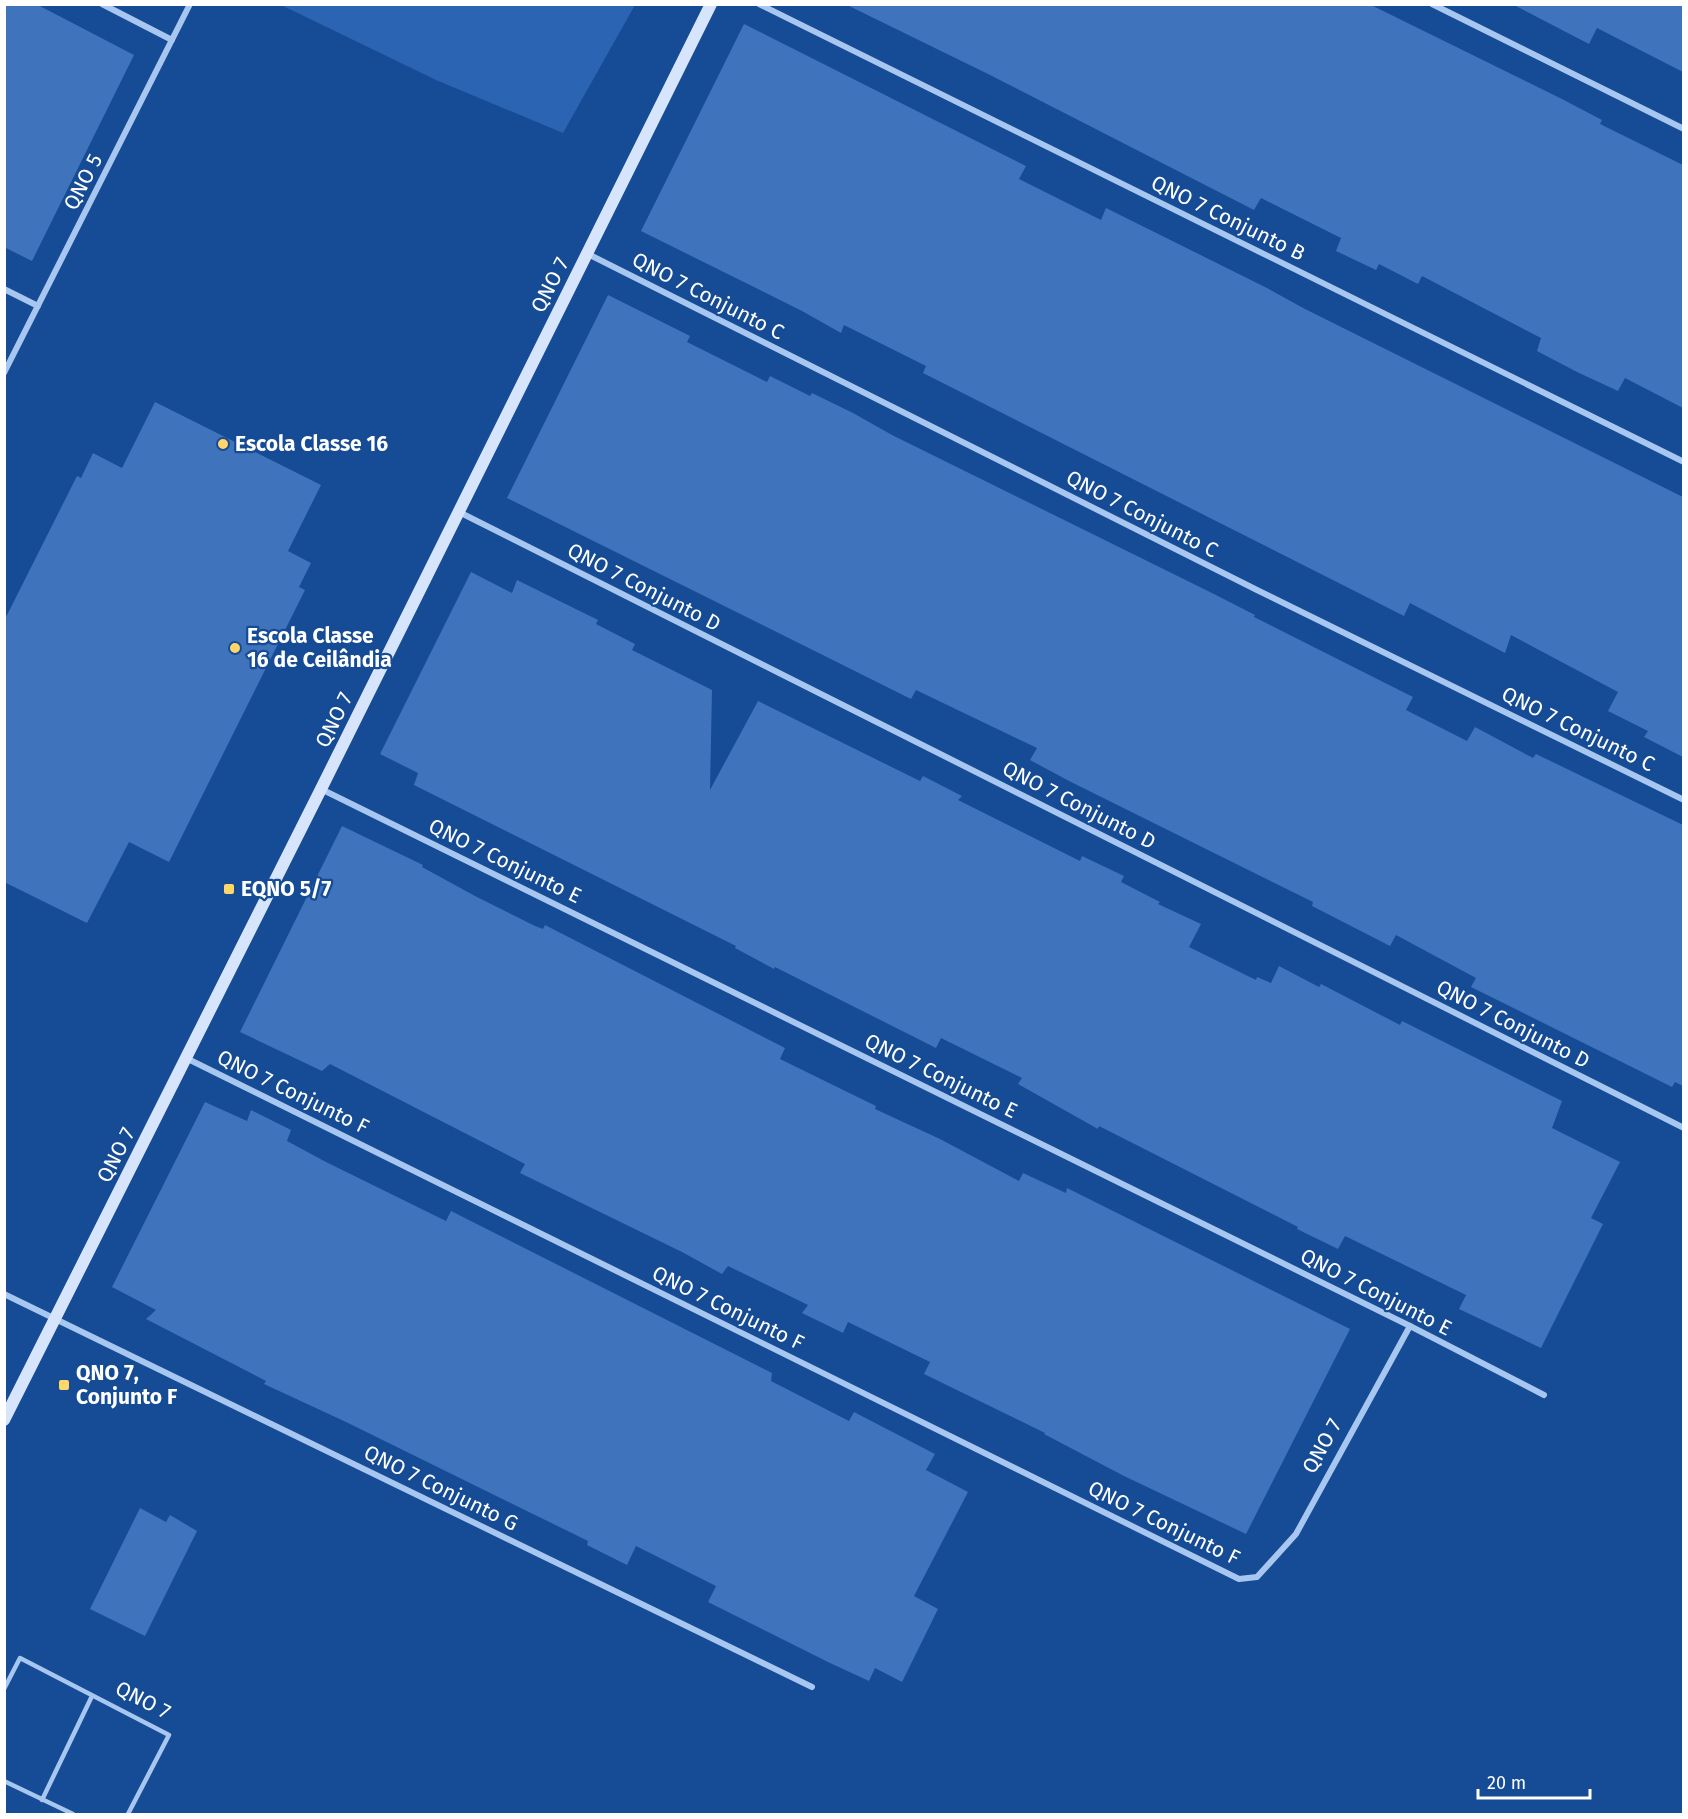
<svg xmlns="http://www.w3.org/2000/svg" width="1688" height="1819" viewBox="0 0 1688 1819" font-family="'Fira Sans',sans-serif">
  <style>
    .green { fill: #2a64b3 }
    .building { fill: #3f74bc }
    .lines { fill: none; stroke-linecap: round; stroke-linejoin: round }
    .lane { stroke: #a7c7f1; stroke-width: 4.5 }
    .street { stroke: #a7c7f1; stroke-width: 6 }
    .secondary { stroke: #d6e5fc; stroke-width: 12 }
    .poi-dot { fill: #ffd667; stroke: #164b95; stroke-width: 2 }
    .labels { text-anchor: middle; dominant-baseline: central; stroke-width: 4.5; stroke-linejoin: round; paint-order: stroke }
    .street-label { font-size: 21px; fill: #fff; stroke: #164b95 }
    .poi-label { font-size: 21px; font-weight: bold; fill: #fff; stroke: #164b95; text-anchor: start }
  </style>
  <rect width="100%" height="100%" fill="#164b95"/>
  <path class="green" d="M281,5H635L563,133L436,80Z"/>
  <g class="building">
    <path d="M4,4H36L134,55L32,261L4,247Z"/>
    <path d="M845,4H1369L1562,99L1602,120L1600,124L1683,165V408L1625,378L1618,391L1577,372L1537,351L1541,338L1422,276L1418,284L1379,264L1376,270L1336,251L1341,238L1261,198L1254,210L988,74Z"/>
    <path d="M1512,4H1683V72L1597,28L1589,44Z"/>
    <path d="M744,24L1026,166L1019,179L1101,220L1106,208L1267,288L1305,309L1683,497V757L1644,737L1648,731L1608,711L1618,692L1511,635L1505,653L1410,603L1404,616L923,373L926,366L844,325L841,333L802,311L641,231Z"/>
    <path d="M608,295L690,336L687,342L767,382L770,376L810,396L812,393L853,413L892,435L1214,594L1255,615L1254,617L1413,697L1406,710L1467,741L1475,727L1533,758L1536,754L1683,825V1086L1675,1082L1672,1087L1471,987L1476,978L1396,935L1390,946L1312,906L1313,902L1069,781L1030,760L1037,748L916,690L911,699L507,498Z"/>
    <path d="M155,402L321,485L288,551L311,563L299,587L305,590L169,862L129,842L87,923L4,882V621L77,476L81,478L93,453L122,468Z"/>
    <path d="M471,572L512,593L517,580L598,620L596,624L635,644L632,650L712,690L710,790L758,701L920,781L923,776L962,796L958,800L1080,861L1082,856L1124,876L1121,882L1160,902L1158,904L1201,924L1189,947L1256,980L1257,977L1271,983L1279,966L1319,987L1321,984L1400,1025L1402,1021L1562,1101L1552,1128L1620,1162L1591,1218L1603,1224L1541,1348L1459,1309L1466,1295L1345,1236L1338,1249L1297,1229L1298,1227L1099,1126L1098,1129L1018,1084L1022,1078L941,1038L936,1048L775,967L774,969L735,948L736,946L414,785L418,773L380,754Z"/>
    <path d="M342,826L423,865L422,867L475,896L535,926L543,929L545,925L785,1048L780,1059L876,1106L875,1109L940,1139L1019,1181L1023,1173L1066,1193L1067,1188L1350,1329L1246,1534L1124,1476L1044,1434L1045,1433L924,1374L930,1362L848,1322L843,1333L802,1313L808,1305L728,1266L722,1274L682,1252L520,1173L525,1164L330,1064L322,1071L240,1032Z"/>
    <path d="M205,1102L247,1121L251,1110L291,1130L287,1141L326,1162L446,1221L451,1211L772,1373L771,1381L849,1421L854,1412L935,1454L926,1470L968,1492L914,1596L938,1609L902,1682L875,1668L869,1681L830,1663L708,1602L716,1586L636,1546L627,1565L587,1545L588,1541L346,1422L264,1384L266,1381L146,1319L156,1310L112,1287Z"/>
    <path d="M140,1508L166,1522L170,1515L197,1531L145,1636L90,1609Z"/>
  </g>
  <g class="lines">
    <g class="lane">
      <path d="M4,1689L20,1658L169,1735L128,1814"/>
      <path d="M4,1781L73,1814"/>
      <path d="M42,1800L92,1696"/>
    </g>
    <g class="street">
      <path d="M102,4L172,40"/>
      <path d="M759,4L1684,462"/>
      <path d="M1432,4L1684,129"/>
      <path d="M588,254L1257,590L1684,800"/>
      <path d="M4,289L38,306"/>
      <path d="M4,373L190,4"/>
      <path d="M459,512L1684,1128"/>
      <path d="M321,789L1410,1326L1544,1395"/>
      <path d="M186,1058L1239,1579L1257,1577L1296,1534L1410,1326"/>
      <path d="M4,1294L812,1687"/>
    </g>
    <path class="secondary" d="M4,1420L321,789L711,4"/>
  </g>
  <g class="poi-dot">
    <circle cx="223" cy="444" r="6"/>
    <circle cx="235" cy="648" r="6"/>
    <rect x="223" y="883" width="12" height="12" rx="3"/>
    <rect x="58" y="1379" width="12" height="12" rx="3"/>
  </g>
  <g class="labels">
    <g class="street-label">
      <text transform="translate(83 182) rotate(-63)">QNO 5</text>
      <text transform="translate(1228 218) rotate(26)">QNO 7 Conjunto B</text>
      <text transform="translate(550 285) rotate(-63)">QNO 7</text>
      <text transform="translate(708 296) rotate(27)">QNO 7 Conjunto C</text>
      <text transform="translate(1142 514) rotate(27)">QNO 7 Conjunto C</text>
      <text transform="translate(644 587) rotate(27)">QNO 7 Conjunto D</text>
      <text transform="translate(334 720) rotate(-64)">QNO 7</text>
      <text transform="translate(1578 729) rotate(26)">QNO 7 Conjunto C</text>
      <text transform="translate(1079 805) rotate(27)">QNO 7 Conjunto D</text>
      <text transform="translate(505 861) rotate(26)">QNO 7 Conjunto E</text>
      <text transform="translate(1513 1024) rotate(27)">QNO 7 Conjunto D</text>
      <text transform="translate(941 1076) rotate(26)">QNO 7 Conjunto E</text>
      <text transform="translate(293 1092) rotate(26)">QNO 7 Conjunto F</text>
      <text transform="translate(116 1155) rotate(-63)">QNO 7</text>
      <text transform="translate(1376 1292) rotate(27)">QNO 7 Conjunto E</text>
      <text transform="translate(728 1308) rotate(26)">QNO 7 Conjunto F</text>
      <text transform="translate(1322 1446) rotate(-61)">QNO 7</text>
      <text transform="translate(441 1488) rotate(26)">QNO 7 Conjunto G</text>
      <text transform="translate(1164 1523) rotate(26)">QNO 7 Conjunto F</text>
      <text transform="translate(143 1700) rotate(27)">QNO 7</text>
    </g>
    <g class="poi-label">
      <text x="235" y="444">Escola Classe 16</text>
      <text x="247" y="636">Escola Classe<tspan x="247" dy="24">16 de Ceilândia</tspan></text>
      <text x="241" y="889">EQNO 5/7</text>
      <text x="76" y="1373">QNO 7,<tspan x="76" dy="24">Conjunto F</tspan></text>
    </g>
  </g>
  <rect width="1688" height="1819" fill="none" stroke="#ffffff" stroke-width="12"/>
  <path d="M1478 1789v9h112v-9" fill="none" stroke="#ffffff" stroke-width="3"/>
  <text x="1487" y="1789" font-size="18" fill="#ffffff" stroke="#164b95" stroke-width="4.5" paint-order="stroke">20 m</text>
</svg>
